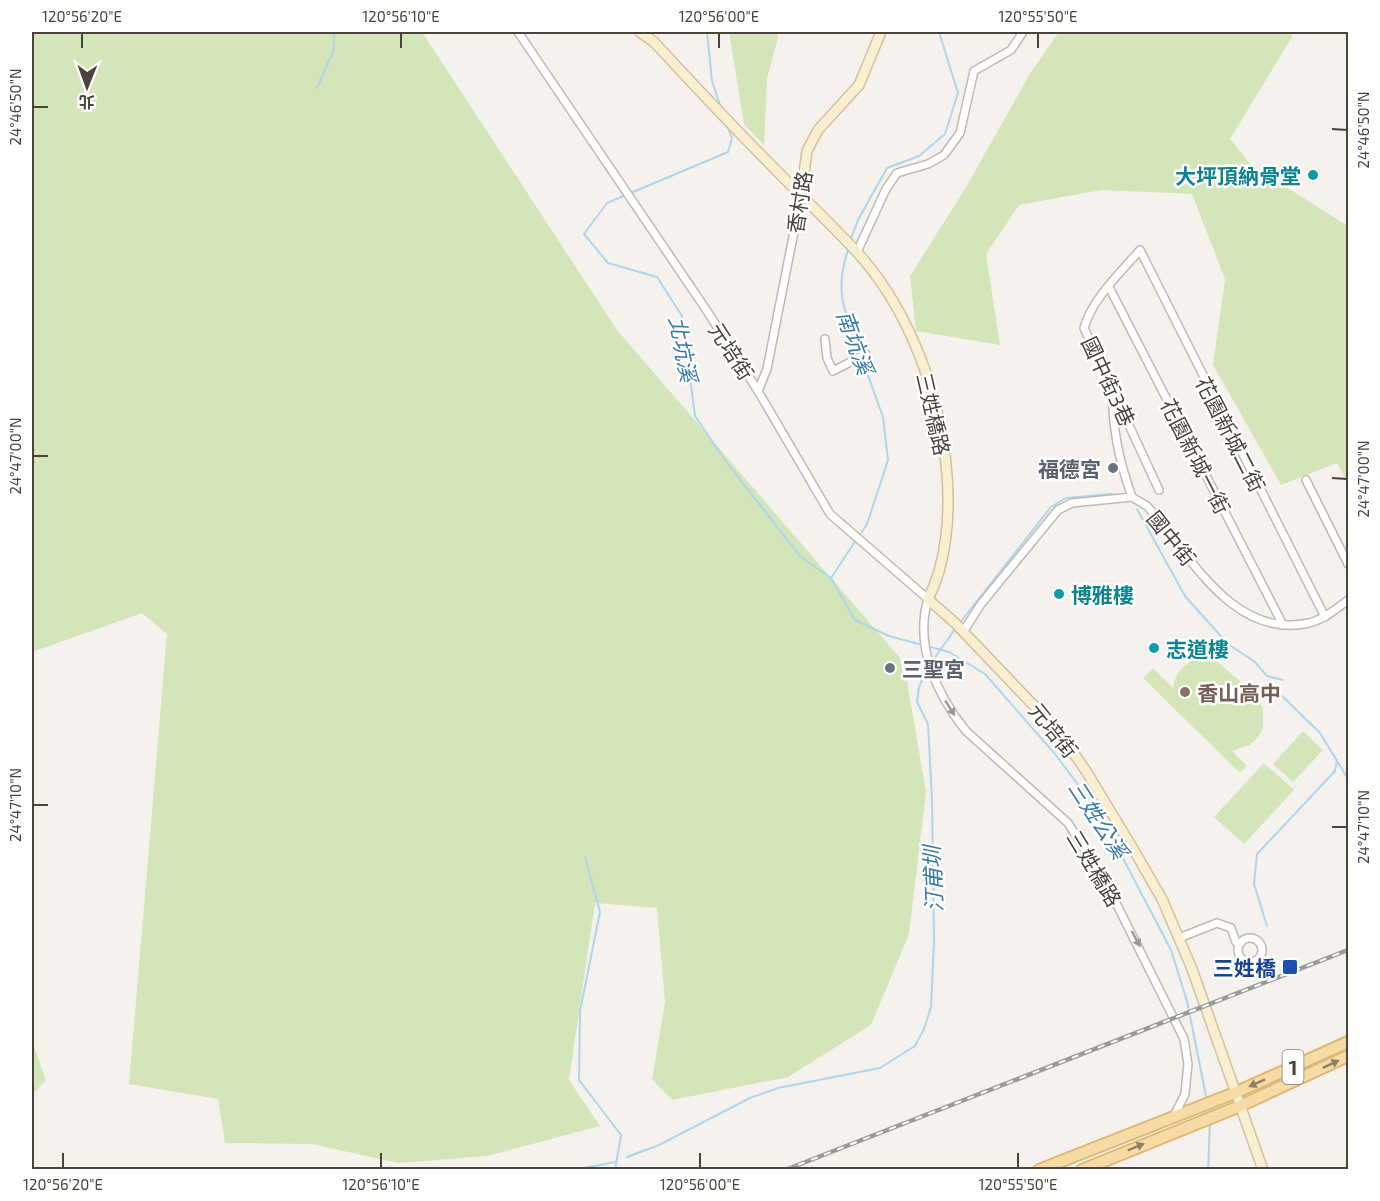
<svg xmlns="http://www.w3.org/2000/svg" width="1380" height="1201" viewBox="0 0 1380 1201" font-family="'Exo 2','Noto Sans TC',sans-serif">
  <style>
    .green { fill: #d3e5b9 }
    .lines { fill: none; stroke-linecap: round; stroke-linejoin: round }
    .stream { stroke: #afd5eb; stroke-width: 2 }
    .street-casing { stroke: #c0b9b0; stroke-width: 10 }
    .secondary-casing { stroke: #d0c2a0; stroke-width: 12 }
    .primary-casing { stroke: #dbb875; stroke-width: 14 }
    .street { stroke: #fff; stroke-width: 7 }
    .secondary { stroke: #fbefd1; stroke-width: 9 }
    .primary { stroke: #f6dca4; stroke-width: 10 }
    .rail-casing { stroke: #9a9a9a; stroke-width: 4.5 }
    .rail { stroke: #fff; stroke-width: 2; stroke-dasharray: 7; stroke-linecap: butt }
    .oneway { fill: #9b9893 }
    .oneway2 { fill: #8e8064 }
    .ticks { fill: none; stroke: #49433a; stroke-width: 2 }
    .culture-dot { fill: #0f9aa8; stroke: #fff; stroke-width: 2 }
    .worship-dot { fill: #6b7280; stroke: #fff; stroke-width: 2 }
    .education-dot { fill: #8d6e63; stroke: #fff; stroke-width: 2 }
    .transit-dot { fill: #1a4fb4; stroke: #fff; stroke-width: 2 }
    .labels { text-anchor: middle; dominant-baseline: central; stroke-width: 5; stroke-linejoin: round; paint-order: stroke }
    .shield { fill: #fff; stroke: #807b75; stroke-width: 1.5 }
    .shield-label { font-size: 20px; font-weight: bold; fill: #49433a }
    .culture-label { font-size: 21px; font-weight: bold; fill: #0d838f; stroke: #fff; text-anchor: start }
    .street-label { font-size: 21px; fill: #49433a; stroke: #fff }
    .worship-label { font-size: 21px; font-weight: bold; fill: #5b616d; stroke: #fff; text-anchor: end }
    .education-label { font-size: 21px; font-weight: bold; fill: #785e54; stroke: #fff; text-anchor: start }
    .transit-label { font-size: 21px; font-weight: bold; fill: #164399; stroke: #fff; text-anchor: end }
    .water-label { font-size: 22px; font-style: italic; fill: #397ba5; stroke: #fff }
    .neatline { fill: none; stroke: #49433a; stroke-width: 2 }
    .ticks-label { font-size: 15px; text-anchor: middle; fill: #49433a }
  </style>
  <rect width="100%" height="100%" fill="#f5f2ed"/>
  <g class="green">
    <path d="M32,32H422L617,330L900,658L904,681H907L926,792L909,934L871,1025L788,1077L672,1100L652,1079L665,1002L657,908L595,903L569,1080L600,1126L487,1156L398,1163L312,1144L225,1143L218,1099L129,1084L167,634L142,613L32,652Z"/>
    <path d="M729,32H777L778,38L767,78L764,145L744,124Z"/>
    <path d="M1059,32H1292V37L1230,139L1251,165L1348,226V484L1337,463L1281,485L1213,365L1225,279L1192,194L1102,190L1019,205L986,254L1000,345L916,331L910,276L965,189L1031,72Z"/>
    <path d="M1198,658H1213L1258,697L1263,709V728L1258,737L1250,745L1232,751L1247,766L1240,773L1143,678L1153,668L1173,688C1175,672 1184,664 1198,658Z"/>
    <path d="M1303,731L1323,750L1293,782L1273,764Z"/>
    <path d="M1264,763L1294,790L1244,844L1214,817Z"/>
    <path d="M32,1041L46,1080L32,1095Z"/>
  </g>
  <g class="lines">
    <g class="stream">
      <path d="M707,32L712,81L721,108"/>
      <path d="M317,88L334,49V32"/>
      <path d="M727,125L732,138L728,152L607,203L584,234L608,263L657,277L682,316L695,416L727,463L800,556L831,578L855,620L889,636L949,652L985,674L1055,754L1109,826L1116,845L1171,950L1187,1001L1207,1101"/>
      <path d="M850,241L858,220L887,168L919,156L945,134L958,93L939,32"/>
      <path d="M849,247C833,293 845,311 860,354"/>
      <path d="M1137,509L1185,596L1228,644L1255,662L1267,676L1283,680"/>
      <path d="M859,536L867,524L888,460L883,417L862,359"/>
      <path d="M831,578L856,540"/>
      <path d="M959,624L1051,507L1066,498L1112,494"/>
      <path d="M931,663L955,629"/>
      <path d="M1274,688L1320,733L1348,779"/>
      <path d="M585,857L600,912L580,1011L579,1080L621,1135L615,1170"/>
      <path d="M1267,926L1254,884L1257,854L1335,771L1337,760"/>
      <path d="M627,1157L659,1145L750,1098L778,1088L880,1068L915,1046L924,1029L931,1007L934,942L932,799L928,724L917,702L919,687L927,668"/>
      <path d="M574,1170L615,1162"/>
      <path d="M1208,1170L1210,1122"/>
    </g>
    <g class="street-casing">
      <g id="street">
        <path d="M518,32L707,311L758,391L830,514L928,599C914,646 937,695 966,731L1068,823L1107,885L1184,1039L1188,1064L1185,1094L1174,1116"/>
        <path d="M857,252L886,189L897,173L928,164L944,155L960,133L974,71L1011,50L1023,32"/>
        <path d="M1109,287L1283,625"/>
        <path d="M825,339L827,358L833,371L866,354"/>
        <path d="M1112,388C1113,430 1118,458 1132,497"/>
        <path d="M758,391L767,369L801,196"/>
        <path d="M1306,480L1348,564"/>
        <path d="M1159,490L1084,328C1092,299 1121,272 1140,250L1325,617"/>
        <path d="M963,632L981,604L1058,510L1072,503L1132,497L1147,506C1189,553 1232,640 1309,623C1324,619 1336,609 1348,600"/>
        <path d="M1179,938L1217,923L1231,928L1236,942L1240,944"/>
        <circle cx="1250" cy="950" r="12"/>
      </g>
    </g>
    <g class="secondary-casing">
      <g id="secondary">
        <path d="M640,32L654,42C692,83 730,124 770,164C798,193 828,221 856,251C910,310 941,396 947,475C950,514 947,563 928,599L955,623L1059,732L1086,771L1132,847L1162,899L1192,969L1263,1170"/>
        <path d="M801,196L807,151L818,130L859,85L881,32"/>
      </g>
    </g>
    <g class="primary-casing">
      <g id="primary">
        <path d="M1039,1170L1237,1092L1348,1042"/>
        <path d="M1082,1170L1240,1106L1348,1056"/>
      </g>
    </g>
    <use href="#street" class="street"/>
    <use href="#secondary" class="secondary"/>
    <use href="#primary" class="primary"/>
    <g class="rail-casing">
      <path id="rail" d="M785,1170L1348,950"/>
    </g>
    <use href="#rail" class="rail"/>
  </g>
  <defs><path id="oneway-solid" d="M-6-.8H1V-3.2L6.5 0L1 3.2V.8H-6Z" transform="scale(1.5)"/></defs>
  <g class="oneway">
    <use href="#oneway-solid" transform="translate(950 708) rotate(58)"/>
    <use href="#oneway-solid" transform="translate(1136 939) rotate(62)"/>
  </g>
  <g class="oneway2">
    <use href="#oneway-solid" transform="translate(1331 1064) rotate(-25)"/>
    <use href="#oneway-solid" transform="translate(1257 1083) rotate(156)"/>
    <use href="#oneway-solid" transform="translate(1136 1147) rotate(-23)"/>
  </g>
  <path class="ticks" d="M82,48V33M401,48V33M719,48V33M1038,48V33M33,107H48M1332,129L1347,130M33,456H48M1332,478L1347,479M33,805H48M1332,827H1347M63,1168V1153M381,1168V1153M700,1168V1153M1018,1168V1153"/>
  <g class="culture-dot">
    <circle cx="1313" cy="175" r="6"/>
    <circle cx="1059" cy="594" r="6"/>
    <circle cx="1154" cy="648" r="6"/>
  </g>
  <g class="worship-dot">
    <circle cx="1113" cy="468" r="6"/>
    <circle cx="890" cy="668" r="6"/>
  </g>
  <circle class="education-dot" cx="1185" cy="692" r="6"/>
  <rect class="transit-dot" x="1282" y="959" width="16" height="16" rx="3"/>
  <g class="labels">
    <rect class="shield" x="1282.5" y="1050" width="21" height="34" rx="4.5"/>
    <g class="shield-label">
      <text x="1293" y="1067">1</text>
    </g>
    <g class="culture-label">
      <text x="1301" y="175" text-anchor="end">大坪頂納骨堂</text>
      <text x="1071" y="594">博雅樓</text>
      <text x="1166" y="648">志道樓</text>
    </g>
    <g class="street-label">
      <text transform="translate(799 202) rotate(-81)">香村路</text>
      <text transform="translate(732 351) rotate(57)">元培街</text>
      <text transform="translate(1109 381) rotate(65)">國中街3巷</text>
      <text transform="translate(934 414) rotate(77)">三姓橋路</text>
      <text transform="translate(1231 434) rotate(63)">花園新城二街</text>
      <text transform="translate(1196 456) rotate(63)">花園新城一街</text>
      <text transform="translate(1172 538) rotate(51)">國中街</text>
      <text transform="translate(1054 730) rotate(51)">元培街</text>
      <text transform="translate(1095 868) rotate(59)">三姓橋路</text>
    </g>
    <g class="worship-label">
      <text x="1101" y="468">福德宮</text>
      <text x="902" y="668" text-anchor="start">三聖宮</text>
    </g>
    <g class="education-label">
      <text x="1197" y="692">香山高中</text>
    </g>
    <g class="transit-label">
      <text x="1276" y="967">三姓橋</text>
    </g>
    <g class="water-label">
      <text transform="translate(856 342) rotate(70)">南坑溪</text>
      <text transform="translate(684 349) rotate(79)">北坑溪</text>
      <text transform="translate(1099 819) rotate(57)">三姓公溪</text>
      <text transform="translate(932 879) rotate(-92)">汀甫圳</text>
    </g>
  </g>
  <rect width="1380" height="1201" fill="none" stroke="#ffffff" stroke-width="66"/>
  <g transform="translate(87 87) rotate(181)" stroke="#ffffff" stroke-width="4.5" paint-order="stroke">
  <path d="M0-4.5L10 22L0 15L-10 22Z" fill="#49433a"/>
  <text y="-9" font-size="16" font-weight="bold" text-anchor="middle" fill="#49433a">北</text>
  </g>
  <rect x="33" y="33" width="1314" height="1135" class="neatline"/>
  <g class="ticks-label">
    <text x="82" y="22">120°56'20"E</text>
    <text x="401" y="22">120°56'10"E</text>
    <text x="719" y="22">120°56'00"E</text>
    <text x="1038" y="22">120°55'50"E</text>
    <text transform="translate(16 107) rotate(-90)" y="5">24°46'50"N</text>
    <text transform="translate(1364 130) rotate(-90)" y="5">24°46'50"N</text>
    <text transform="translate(16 456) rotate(-90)" y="5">24°47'00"N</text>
    <text transform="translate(1364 479) rotate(-90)" y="5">24°47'00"N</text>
    <text transform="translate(16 805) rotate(-90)" y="5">24°47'10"N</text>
    <text transform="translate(1364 827) rotate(-90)" y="5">24°47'10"N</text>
    <text x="63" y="1190">120°56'20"E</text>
    <text x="381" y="1190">120°56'10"E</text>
    <text x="700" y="1190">120°56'00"E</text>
    <text x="1018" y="1190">120°55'50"E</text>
  </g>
</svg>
